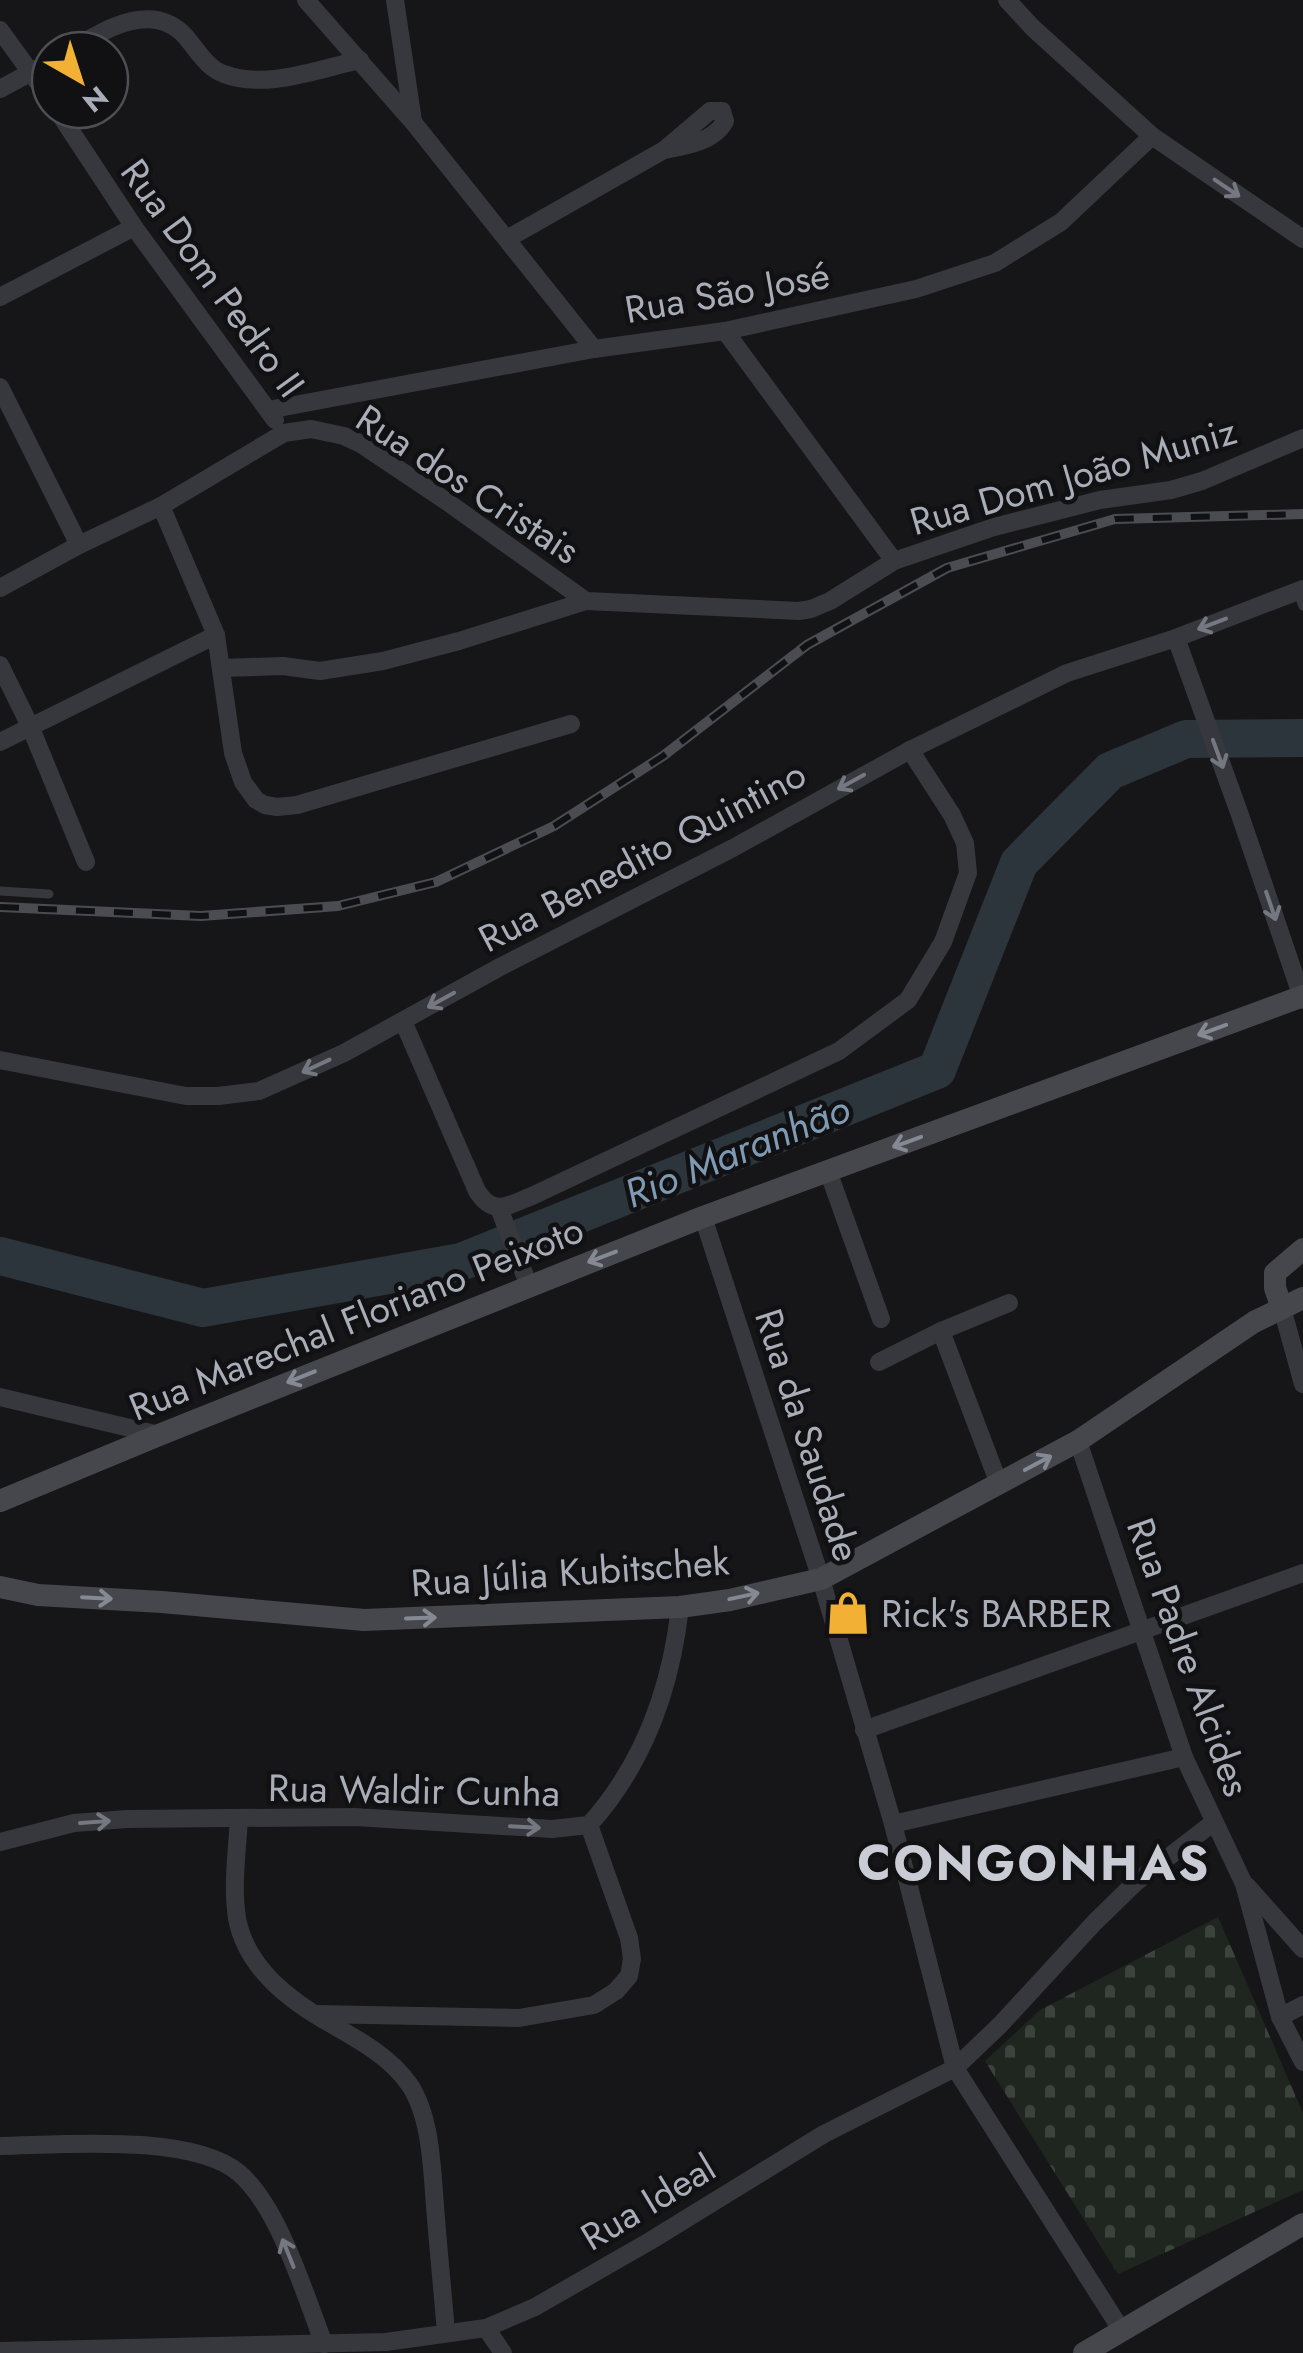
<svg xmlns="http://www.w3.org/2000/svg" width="1303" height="2353" viewBox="0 0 1303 2353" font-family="Jost,sans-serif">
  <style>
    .cemetery { fill: url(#cemetery-stones) }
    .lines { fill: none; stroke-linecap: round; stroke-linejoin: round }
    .river { stroke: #2c353c; stroke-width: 38 }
    .lane { stroke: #37383d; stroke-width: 9 }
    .street { stroke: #37383d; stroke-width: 18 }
    .secondary { stroke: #45474d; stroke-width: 22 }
    .rail-casing { stroke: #4a4c52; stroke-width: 10 }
    .rail { stroke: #111113; stroke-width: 6; stroke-dasharray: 19; stroke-linecap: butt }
    .oneway { stroke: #757881 }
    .oneway2 { stroke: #858993 }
    .labels { text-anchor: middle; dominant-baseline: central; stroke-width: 9; stroke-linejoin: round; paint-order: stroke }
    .street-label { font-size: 38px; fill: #a8adb8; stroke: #111113 }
    .poi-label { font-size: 38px; fill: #a8adb8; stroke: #111113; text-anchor: start }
    .water-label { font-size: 40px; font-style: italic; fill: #7f9bb3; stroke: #111113 }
    .district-label { font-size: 48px; font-weight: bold; letter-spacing: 2.5px; fill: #c9ccd4; stroke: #111113 }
  </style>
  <defs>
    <pattern id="cemetery-stones" width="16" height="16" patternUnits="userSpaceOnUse" patternTransform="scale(2.5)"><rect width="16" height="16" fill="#1e261f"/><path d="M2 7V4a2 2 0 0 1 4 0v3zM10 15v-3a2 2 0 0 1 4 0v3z" fill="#3c433d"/></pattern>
  </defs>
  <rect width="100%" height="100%" fill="#161618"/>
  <path class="cemetery" d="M1218,1917L1303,2113V2190L1118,2274L985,2061L1040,2010Z"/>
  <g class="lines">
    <path class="river" d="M0,1256L203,1308L461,1262L937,1070L1019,863L1110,771L1186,739L1303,738"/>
    <g class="lane">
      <path d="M1297,591L1303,606"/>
      <path d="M0,891L49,894"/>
    </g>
    <g class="street">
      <path d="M306,0L413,122L594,349"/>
      <path d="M395,0L413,121"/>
      <path d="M1007,0L1033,28L1152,136L1303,239"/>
      <path d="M0,30L50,99"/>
      <path d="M70,50C106,29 153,0 186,37C196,49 208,69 224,74C266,90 318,69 360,60"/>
      <path d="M0,89L50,62"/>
      <path d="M57,110L134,227L275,420"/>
      <path d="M507,239L664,150L710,111H722L725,121C714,142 686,146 664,150"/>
      <path d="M0,297L134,227"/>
      <path d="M725,331L894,561"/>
      <path d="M0,387L79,545"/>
      <path d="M268,410L594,349L725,331L916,289L995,263L1061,222L1152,136"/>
      <path d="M161,506L216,635L233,753L243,782L256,800L265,805L277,807L297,805L571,724"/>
      <path d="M0,588L79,545L161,506L284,433L311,429L344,436L361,444L446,501L586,601"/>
      <path d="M1176,638L1240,815L1303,1000"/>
      <path d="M0,665L30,726L86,862"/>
      <path d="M221,668L283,666L320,671L383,661L459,641L586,601L799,611L811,609L830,601L894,561L994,527L1100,500L1171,490L1202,481L1303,438"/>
      <path d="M0,742L216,635"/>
      <path d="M403,1021L477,1191C493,1217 509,1205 532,1196L839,1051L908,1000L943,942L968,873L965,843L952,815L910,750"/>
      <path d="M0,1060L186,1096H218L259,1091L344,1053L500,967L733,848L910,750L1067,673L1176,638L1303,589"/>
      <path d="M828,1171L881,1319"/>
      <path d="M499,1208L529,1286"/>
      <path d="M703,1217L821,1579L893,1824L955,2068L1122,2331"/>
      <path d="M1282,1308L1303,1384"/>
      <path d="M879,1362L941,1331"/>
      <path d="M0,1397L159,1435"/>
      <path d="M1078,1441L1184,1757L1244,1884L1280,2017L1303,2062"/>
      <path d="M999,1484L941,1331L1009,1303"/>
      <path d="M864,1730L1303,1573"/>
      <path d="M239,1819C237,1851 232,1887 237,1918C246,1968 290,2001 331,2024C359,2040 390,2057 409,2084C433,2119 432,2177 436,2218C439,2257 443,2295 446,2333"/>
      <path d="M893,1824L1184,1757"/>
      <path d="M0,1842L74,1823L127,1819L355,1817L552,1829L589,1825C644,1764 671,1688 680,1607"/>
      <path d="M1247,1886L1303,1949"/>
      <path d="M316,2014L519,2018L594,2005L616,1991L629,1976L632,1959L629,1938L589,1825"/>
      <path d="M1280,2017L1303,2005"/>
      <path d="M0,2146C62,2145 191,2133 239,2173C279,2207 305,2295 324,2344"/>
      <path d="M486,2328L503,2353"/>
      <path d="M0,2351L386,2342L486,2328L535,2307L650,2241L824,2134L955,2068L1000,2025L1095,1922L1135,1883L1214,1822"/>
    </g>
    <g class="secondary">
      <path d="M1282,1308L1275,1288V1273L1303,1249"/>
      <path d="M0,1501L159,1435L703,1217L1303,996"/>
      <path d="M0,1587L38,1595L162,1602L364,1620L680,1607L730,1600L821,1579L1078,1441L1254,1322L1303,1298"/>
      <path d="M1084,2353L1303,2224"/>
    </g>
    <g class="rail-casing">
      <path id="rail" d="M0,907L201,916L338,906L436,882L554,826L663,756L807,645L947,568L1115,519L1303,514"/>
    </g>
    <use href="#rail" class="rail"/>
  </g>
  <defs><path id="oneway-shaft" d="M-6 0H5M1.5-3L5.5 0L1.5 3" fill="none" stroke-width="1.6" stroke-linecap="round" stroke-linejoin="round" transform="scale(2.5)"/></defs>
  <g class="oneway">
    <use href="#oneway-shaft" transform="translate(1227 188) rotate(34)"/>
    <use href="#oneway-shaft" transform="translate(1212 624) rotate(159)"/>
    <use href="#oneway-shaft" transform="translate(1218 754) rotate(70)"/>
    <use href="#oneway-shaft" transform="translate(851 782) rotate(151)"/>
    <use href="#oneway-shaft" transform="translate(1271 906) rotate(71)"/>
    <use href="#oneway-shaft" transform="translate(441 1000) rotate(151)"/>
    <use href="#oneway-shaft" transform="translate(316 1066) rotate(155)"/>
    <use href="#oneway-shaft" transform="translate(95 1822) rotate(-4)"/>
    <use href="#oneway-shaft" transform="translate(525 1827) rotate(3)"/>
    <use href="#oneway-shaft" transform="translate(288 2253) rotate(-112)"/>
  </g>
  <g class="oneway2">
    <use href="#oneway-shaft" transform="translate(1212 1030) rotate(160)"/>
    <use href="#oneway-shaft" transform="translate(907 1142) rotate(160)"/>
    <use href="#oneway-shaft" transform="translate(602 1257) rotate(159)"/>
    <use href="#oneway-shaft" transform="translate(301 1377) rotate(158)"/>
    <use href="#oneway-shaft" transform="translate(1038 1463) rotate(-28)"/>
    <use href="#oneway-shaft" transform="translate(744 1596) rotate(-12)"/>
    <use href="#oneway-shaft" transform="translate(97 1598) rotate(3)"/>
    <use href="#oneway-shaft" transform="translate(421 1618) rotate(-2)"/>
  </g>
  <defs>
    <g id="shop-bare" transform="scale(3.45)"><path d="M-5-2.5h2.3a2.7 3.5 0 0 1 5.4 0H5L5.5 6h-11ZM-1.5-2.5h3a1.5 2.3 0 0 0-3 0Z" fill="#f2b134" stroke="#111113" stroke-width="2.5" paint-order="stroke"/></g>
  </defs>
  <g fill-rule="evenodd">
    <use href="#shop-bare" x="848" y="1613"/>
  </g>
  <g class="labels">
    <g class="street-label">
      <text transform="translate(213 278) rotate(54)">Rua Dom Pedro II</text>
      <text transform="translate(727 292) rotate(-10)">Rua São José</text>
      <text transform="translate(1073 476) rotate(-16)">Rua Dom João Muniz</text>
      <text transform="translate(468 484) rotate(33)">Rua dos Cristais</text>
      <text transform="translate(642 856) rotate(-28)">Rua Benedito Quintino</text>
      <text transform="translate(356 1318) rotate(-22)">Rua Marechal Floriano Peixoto</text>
      <text transform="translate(808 1435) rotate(72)">Rua da Saudade</text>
      <text transform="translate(570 1572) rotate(-4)">Rua Júlia Kubitschek</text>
      <text transform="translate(1189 1657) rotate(70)">Rua Padre Alcides</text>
      <text transform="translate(414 1790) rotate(1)">Rua Waldir Cunha</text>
      <text transform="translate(648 2202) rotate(-31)">Rua Ideal</text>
    </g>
    <g class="poi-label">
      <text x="881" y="1613">Rick's BARBER</text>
    </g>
    <g class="water-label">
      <text transform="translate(737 1151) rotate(-22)">Rio Maranhão</text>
    </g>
    <g class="district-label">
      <text x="1034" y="1863">CONGONHAS</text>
    </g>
  </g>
  <g transform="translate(80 80) rotate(141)"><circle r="48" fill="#111113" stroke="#4d4f55" stroke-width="2.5"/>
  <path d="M0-8L18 38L0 25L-18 38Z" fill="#f2b134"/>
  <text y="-15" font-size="28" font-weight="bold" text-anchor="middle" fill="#a8adb8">N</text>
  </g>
</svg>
